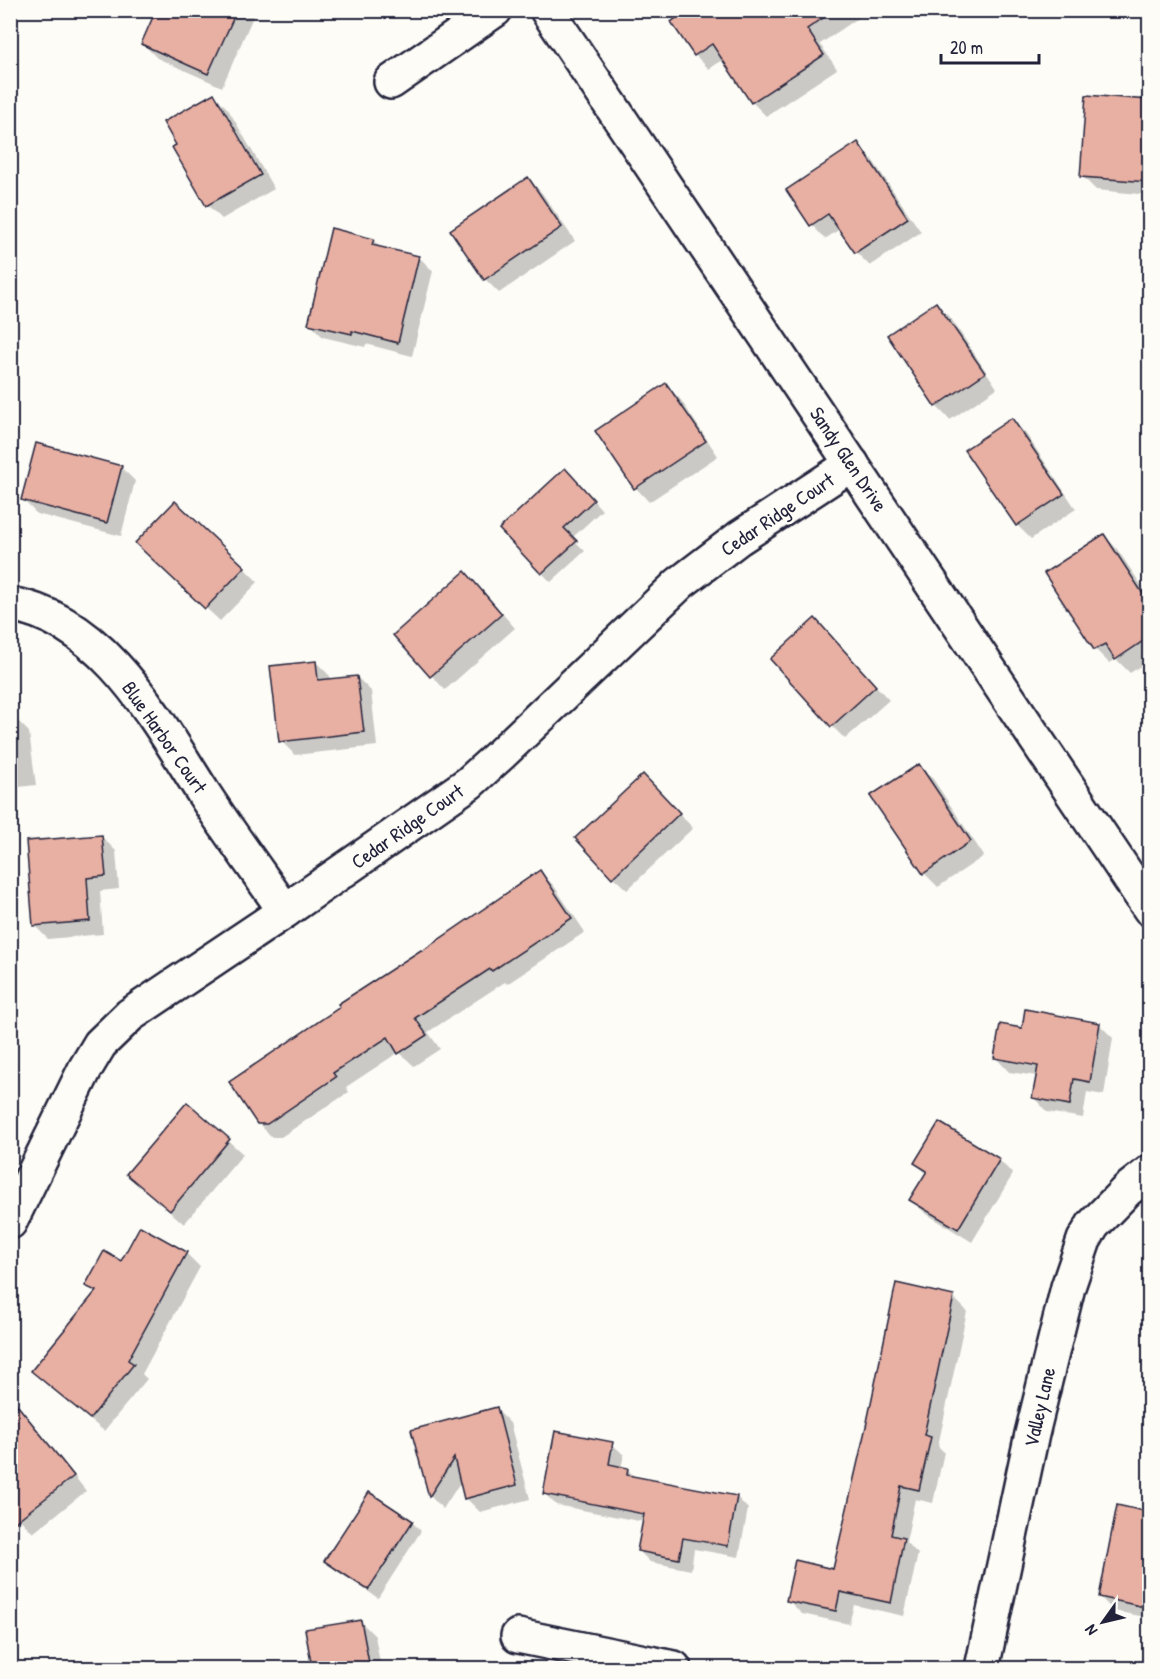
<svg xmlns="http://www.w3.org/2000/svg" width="1160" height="1679" viewBox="0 0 1160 1679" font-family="'Patrick Hand',sans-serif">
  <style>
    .shadow { fill: #0003 }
    .building { fill: #e8afa3; stroke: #22223b; stroke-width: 1.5 }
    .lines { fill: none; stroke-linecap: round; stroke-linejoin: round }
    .minor-casing { stroke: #22223b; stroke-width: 38 }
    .minor { stroke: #fdfcf7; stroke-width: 33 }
    .labels { text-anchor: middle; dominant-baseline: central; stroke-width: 4.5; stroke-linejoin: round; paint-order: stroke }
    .street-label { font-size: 20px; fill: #22223b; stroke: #fdfcf7 }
  </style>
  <rect width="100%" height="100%" fill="#fdfcf7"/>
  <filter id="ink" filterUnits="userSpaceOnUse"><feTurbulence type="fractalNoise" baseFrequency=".0167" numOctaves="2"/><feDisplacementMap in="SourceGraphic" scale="12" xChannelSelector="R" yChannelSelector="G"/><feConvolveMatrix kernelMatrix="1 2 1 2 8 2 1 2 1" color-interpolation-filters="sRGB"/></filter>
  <g filter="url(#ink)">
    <g class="shadow">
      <path d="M158,10H256L222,87L157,58L143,44Z"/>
      <path d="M739,10H870L820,44L837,69L766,116L752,102L724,59L709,69L695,55L673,22Z"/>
      <path d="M214,95L228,109L274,189L222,219L208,206L174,148Z"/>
      <path d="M1149,101L1150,195L1096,190L1082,176Z"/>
      <path d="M857,144L871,158L921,232L870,266L856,252L840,229L825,239L812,225Z"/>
      <path d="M528,179L542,193L575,241L499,293L485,279Z"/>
      <path d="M373,240L381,248L419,257L433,271L412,356L366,344L365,347L323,337L309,323Z"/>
      <path d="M936,304L950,317L997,388L950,420L936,406Z"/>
      <path d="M666,385L680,399L718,456L649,502L636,488L597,432Z"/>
      <path d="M1012,420L1026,434L1076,509L1031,539L1017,525L967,451Z"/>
      <path d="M121,467L135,481L121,536L37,514L23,500Z"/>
      <path d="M574,479L602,510L572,538L585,551L551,582L542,573Z"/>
      <path d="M1104,535L1117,549L1150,598V660L1130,673L1116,659L1109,663L1095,649L1046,573Z"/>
      <path d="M151,557L244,568L258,582L220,621Z"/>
      <path d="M479,587L515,628L445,690L395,635Z"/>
      <path d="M815,620L889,700L845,739L832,726Z"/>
      <path d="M316,662L330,676V681L357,677L371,691L377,746L295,755L281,741Z"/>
      <path d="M15,718L29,732L36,785L10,788V719Z"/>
      <path d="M919,765L933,779L984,856L938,887L924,873Z"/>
      <path d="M657,790L693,828L627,890L613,877Z"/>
      <path d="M102,837L116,851L119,889L100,891L103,934L48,939L34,925Z"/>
      <path d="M540,872L554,886L585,932L507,984L505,982L428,1032L440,1049L414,1066L399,1052L346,1087L349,1092L281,1137H272L258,1123Z"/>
      <path d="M1099,1024L1113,1038L1104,1095L1087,1092L1083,1118L1047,1112L1034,1098L1037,1076L1009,1072L996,1058L1023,1030Z"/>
      <path d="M187,1104L243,1154L184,1224L142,1187Z"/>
      <path d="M999,1160L1013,1174L972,1242L925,1213L911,1199L927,1174L916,1163Z"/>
      <path d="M186,1253L200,1267L142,1374L147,1379L104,1431L47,1385L33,1371L96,1294L87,1285L121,1263Z"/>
      <path d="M953,1297L967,1311L938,1446L944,1452L933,1503L915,1499L906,1542L918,1554L904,1616L854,1605L849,1624L802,1614L788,1600L834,1571Z"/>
      <path d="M1150,1392V1415L1146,1411Z"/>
      <path d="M19,1409L33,1423L86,1491L33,1533L10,1509Z"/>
      <path d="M496,1409L510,1423L530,1499L480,1512L466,1498L461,1481L443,1509L430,1496L413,1431Z"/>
      <path d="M612,1444L624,1455L621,1468L628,1470L636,1478L737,1497L748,1509L739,1557L694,1549L691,1570L650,1562L638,1550L644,1522L556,1505L544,1493Z"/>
      <path d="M1118,1507L1150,1513V1618L1114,1611L1100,1597Z"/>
      <path d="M412,1522L421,1531L378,1598L335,1570L326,1561Z"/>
      <path d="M361,1622L375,1636L381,1668H314L307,1631Z"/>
    </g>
    <g class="building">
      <path d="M156,10H237L208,74L141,44Z"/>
      <path d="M687,10H835L807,29L824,55L751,103L712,44L694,56L671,22Z"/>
      <path d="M214,93L261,175L206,206L172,147L176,145L163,122Z"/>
      <path d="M1086,95L1149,100L1146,145H1149V182L1080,177Z"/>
      <path d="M858,142L908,218L855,253L828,214L810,226L786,190Z"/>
      <path d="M528,177L562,227L484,280L450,230Z"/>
      <path d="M331,228L374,239L372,245L419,256L398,343L352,331V334L308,324Z"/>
      <path d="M936,302L985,373L935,407L887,335Z"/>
      <path d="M666,383L706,441L634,489L595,431Z"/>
      <path d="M1012,418L1064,494L1016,526L964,450Z"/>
      <path d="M36,443L122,466L107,523L21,500Z"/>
      <path d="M565,468L594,500L564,528L577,541L541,574L499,529Z"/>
      <path d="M175,501L245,567L205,609L135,543Z"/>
      <path d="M1104,534L1149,603V637L1115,660L1105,644L1094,650L1044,573Z"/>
      <path d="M465,571L502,614L430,677L393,635Z"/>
      <path d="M815,618L876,686L831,727L770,659Z"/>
      <path d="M316,661L318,680L357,676L364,732L279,742L270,666Z"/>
      <path d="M919,764L971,841L923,874L870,796Z"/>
      <path d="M643,774L680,813L612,878L575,838Z"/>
      <path d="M102,835L106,876L87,878L90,921L33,926L26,841Z"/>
      <path d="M540,870L572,918L492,971L490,969L415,1018L427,1035L398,1054L388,1037L333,1073L336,1077L267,1124H257L229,1082L340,1007L338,1004L421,950L422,951Z"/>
      <path d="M1025,1009L1100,1023L1090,1082L1074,1079L1070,1105L1032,1098L1038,1066L994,1058L1000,1024L1022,1028Z"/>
      <path d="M187,1102L230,1139L170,1211L126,1174Z"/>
      <path d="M939,1122L1000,1159L958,1229L909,1200L927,1171L914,1163Z"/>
      <path d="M140,1226L187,1252L128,1360L134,1364L90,1419L31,1371L96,1291L85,1286L104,1251L121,1261Z"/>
      <path d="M896,1283L954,1296L924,1435L931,1437L919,1490L901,1486L891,1535L904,1538L891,1603L840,1592L836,1611L786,1601L795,1560L833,1569L867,1422Z"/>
      <path d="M10,1396L74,1476L10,1526Z"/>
      <path d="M497,1407L517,1485L464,1499L454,1458L429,1497L411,1430Z"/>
      <path d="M555,1431L613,1442L609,1464L628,1468L627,1475L737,1496L728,1546L683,1538L679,1559L637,1551L644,1514L543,1494Z"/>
      <path d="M369,1492L413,1521L368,1590L324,1561Z"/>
      <path d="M1117,1505L1149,1512V1608L1099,1597Z"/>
      <path d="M361,1620L370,1668H312L305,1629Z"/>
    </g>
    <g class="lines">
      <g class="minor-casing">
        <g id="minor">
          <path d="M547,10L1150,909"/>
          <path d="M391,82L495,10"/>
          <path d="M10,604C105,620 157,721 204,794C230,834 258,872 285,911"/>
          <path d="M10,1222L85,1069L100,1044L130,1015L285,911L469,783L501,754L680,583L739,538L852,464"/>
          <path d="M518,1636L674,1668"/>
          <path d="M982,1668L1032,1434L1068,1287L1084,1240L1093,1225L1127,1190L1150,1172"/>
        </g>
      </g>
      <use href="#minor" class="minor"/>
    </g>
  </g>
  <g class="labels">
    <g class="street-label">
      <text transform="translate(849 459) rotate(56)">Sandy Glen Drive</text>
      <text transform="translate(777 514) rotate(-34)">Cedar Ridge Court</text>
      <text transform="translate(165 737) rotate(55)">Blue Harbor Court</text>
      <text transform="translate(407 826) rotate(-35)">Cedar Ridge Court</text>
      <text transform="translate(1039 1407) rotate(-77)">Valley Lane</text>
    </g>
  </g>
  <rect width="1160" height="1679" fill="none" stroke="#fdfcf7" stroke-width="36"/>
  <rect x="18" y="18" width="1124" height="1643" fill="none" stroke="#22223b" stroke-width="2" filter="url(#ink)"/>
  <g transform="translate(1103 1622) rotate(236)" stroke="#fdfcf7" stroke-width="4.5" paint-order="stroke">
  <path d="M0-4.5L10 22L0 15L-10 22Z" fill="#22223b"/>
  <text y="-9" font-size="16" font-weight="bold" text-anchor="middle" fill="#22223b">N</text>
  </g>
  <path d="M941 54v9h98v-9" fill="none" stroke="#22223b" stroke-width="3"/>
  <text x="950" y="54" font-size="18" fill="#22223b" stroke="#fdfcf7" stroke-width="4.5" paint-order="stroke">20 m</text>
</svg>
